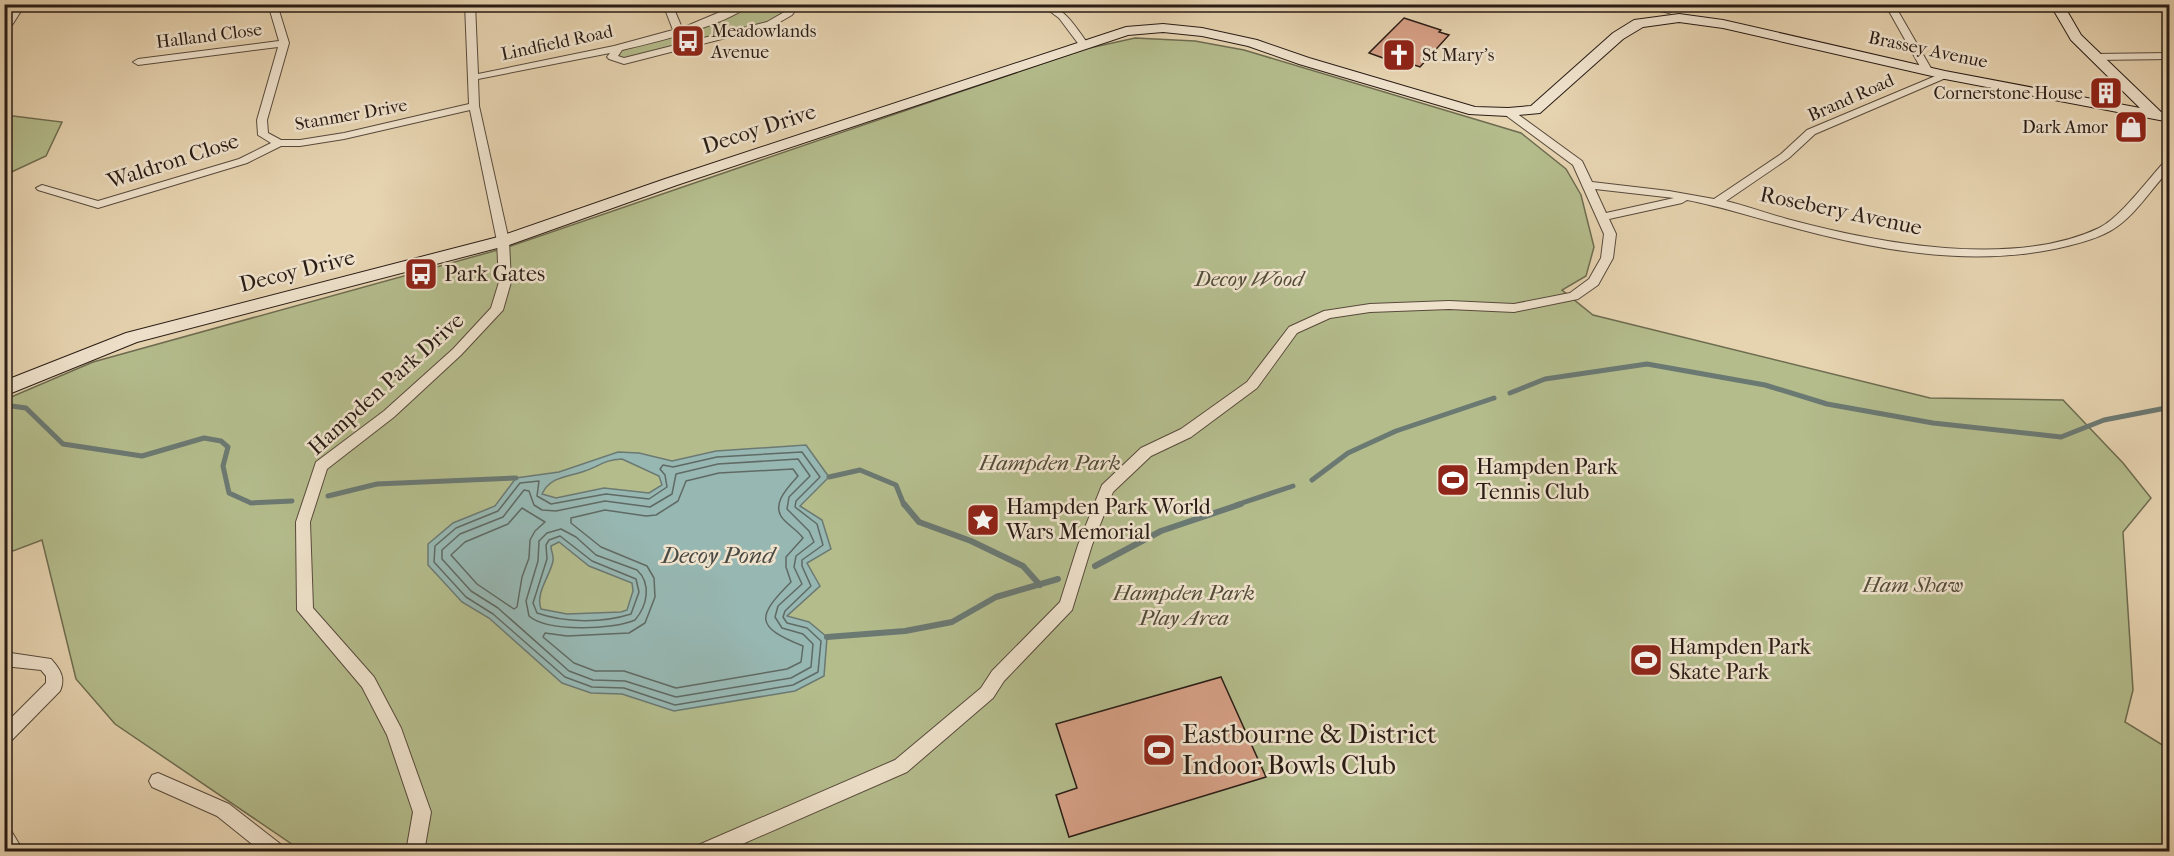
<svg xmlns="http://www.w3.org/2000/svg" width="2174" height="856" viewBox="0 0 2174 856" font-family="'IM FELL French Canon',serif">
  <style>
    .green { fill: #b4bc8c; stroke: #6e6c50; stroke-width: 1.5 }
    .water { fill: #97b7b2; stroke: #6b7973; stroke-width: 1.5; fill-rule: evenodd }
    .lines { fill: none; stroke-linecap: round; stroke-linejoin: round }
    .shore { stroke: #606a64; stroke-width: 1.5 }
    .stream-far1 { stroke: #6b7973; stroke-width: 5 }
    .stream { stroke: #6b7973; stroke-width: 6 }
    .building { fill: #d6a086; stroke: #291c15; stroke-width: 1.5 }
    .street-casing { stroke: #584a3c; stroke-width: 2 }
    .secondary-casing { stroke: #291c15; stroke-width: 2 }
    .street { fill: #efe2cc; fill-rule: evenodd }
    .secondary { fill: #efe2cc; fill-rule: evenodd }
    .labels { text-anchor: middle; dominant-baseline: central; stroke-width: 5; stroke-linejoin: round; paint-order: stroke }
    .far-poi-label { font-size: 18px; fill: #291c15; stroke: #efe2cc; text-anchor: start }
    .far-street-label { font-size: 18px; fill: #291c15; stroke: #efe2cc }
    .street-label { font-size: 22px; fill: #291c15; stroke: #efe2cc }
    .poi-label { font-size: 22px; fill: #291c15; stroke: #efe2cc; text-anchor: start }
    .park-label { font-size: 22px; font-style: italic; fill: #534c39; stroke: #efe2cc }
    .water-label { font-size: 24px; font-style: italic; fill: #4a4a44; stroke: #efe2cc }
    .near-poi-label { font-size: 27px; fill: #291c15; stroke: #efe2cc; text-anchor: start }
  </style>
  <rect width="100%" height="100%" fill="#e6d3b0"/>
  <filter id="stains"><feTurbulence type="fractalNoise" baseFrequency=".00333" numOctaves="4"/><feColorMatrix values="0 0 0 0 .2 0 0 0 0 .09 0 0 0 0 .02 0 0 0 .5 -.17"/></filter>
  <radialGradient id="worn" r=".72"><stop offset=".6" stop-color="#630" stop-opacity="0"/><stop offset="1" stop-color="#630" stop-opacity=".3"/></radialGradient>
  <g class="green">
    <path d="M748,5H796L770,24L624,61L612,57L619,47L678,30Z"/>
    <path d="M1135,38L1195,41L1244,50L1521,133L1566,169L1581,195L1594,247L1586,276L1562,290L1593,315L1930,398L2063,400L2123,463L2151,498L2123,532L2133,690L2125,722L2169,749V851H302L115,724L76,679L42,540L13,551L5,545L4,400L93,362L505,248L1085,49Z"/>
    <path d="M5,115L62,122L46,156L5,175Z"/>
  </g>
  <path class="water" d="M806,445L829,477L800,506L822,520L831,549L807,563L820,586L787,616L809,622L827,637L824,676L795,691L674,711L622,694L591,693L562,683L489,618L462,602L428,565V544L453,523L495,506L516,478L559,472L618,452L639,453L672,461L716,451ZM622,459L659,476L662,485L649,493L604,488L556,498L542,494C550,477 566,477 582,472C599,467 602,460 622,459ZM559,542L589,566L632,583L633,591L627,610L621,612L567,614L541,609C535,593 550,576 553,561C554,556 551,551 551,546Z"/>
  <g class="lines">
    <g class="shore">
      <path d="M802,452L820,477L796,501L795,507L817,524L823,545L802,560V566L811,586L785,611L783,617L787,623L807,628L821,641L818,672L793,685L675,705L624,688L592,687L565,677L493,614L466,597L434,562L435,546L456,528L498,511L520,483L539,481L537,496L551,504L606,494L649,499L667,487L665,475L660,469L663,465L673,467L717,457Z"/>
      <path d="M798,459L810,476L789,497L787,509L809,531L814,542L796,556L794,567L802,584L778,606L775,617L782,628L803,634L813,644L811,667L791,678L676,697L625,681L593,680L569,671L498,608L471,591L442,559V550L460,534L503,517L524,490L529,491L534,505L542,510L556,511L605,501L650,507L672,494L676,474L718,464Z"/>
      <path d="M793,469L798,476C787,488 769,506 785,521C791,527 798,531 803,538L786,557V567L791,582C756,617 755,627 803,646L801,662L787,669L676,688L624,671H595L574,663L543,637L545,633L567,636L629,633L645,623L655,597L654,578L647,566L601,547L571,523V518L605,510L646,516L656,515L678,501L686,481L719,473Z"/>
      <path d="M522,508L545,522L535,531L530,540L529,558L522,577L517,607L514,609L477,584L451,555L465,542L508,524Z"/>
      <path d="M561,529L576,537L596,555L637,570C652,584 647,606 635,620C613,630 547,632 529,616L526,601L538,561L539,541L547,533Z"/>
      <path d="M560,536L592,561L636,579L639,592L631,614C603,623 565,623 537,613L533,603L547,559L546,545L549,540Z"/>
    </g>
    <g class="stream-far1">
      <path d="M1510,393L1545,379L1647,364L1765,385L1827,404L1933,423L2061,437L2104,420L2166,408"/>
      <path d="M4,405L26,408L63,444L142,456L204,438L221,441L228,447L223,466L229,493L251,503L292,501"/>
      <path d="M829,477L860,470L896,485L904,505"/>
      <path d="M1312,480L1348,453L1396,431L1494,398"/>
      <path d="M328,496L377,484L516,478"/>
      <path d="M1236,505L1293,486"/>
    </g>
    <g class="stream">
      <path d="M904,504L919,522L971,541L1023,566L1040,585"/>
      <path d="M1095,566L1161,531L1241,504"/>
      <path d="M827,637L905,631L952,622L996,597L1058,579"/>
    </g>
  </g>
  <g class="building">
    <path d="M1404,18L1441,30L1439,32L1449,35L1420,67L1388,56L1386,59L1369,53Z"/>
    <path d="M1221,677L1266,777L1069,837L1056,795L1077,788L1056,724Z"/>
  </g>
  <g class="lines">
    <g class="street-casing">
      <g id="street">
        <path d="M54,4L21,11L7,33L4,34V23L10,13L4,14V8L18,5Z"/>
        <path d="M268,4H277L289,43L267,120L268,133L281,140H300L344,133L469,104L465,4H475L478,74L614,46L673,30L663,4H672L682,28L739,4H752C721,27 660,41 622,50L618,56L624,58L767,22L786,11L791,4H800L792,15L773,26L624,64L609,59L607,57L610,53L478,79L479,106L509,241L511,282L503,310L461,355L394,417L327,469L310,522L313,608L374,677L401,728L431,812L424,852H406L413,812L387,735L362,687L297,610L296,522L316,462L384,411L453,349L491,308L499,282L497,241L470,110L344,139L300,146H281L247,163L98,208L38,190L36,188L42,185L98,201L239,159L271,143L258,135L257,120L278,47L138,65L133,62L138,59L279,41Z"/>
        <path d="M1040,4C1063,4 1075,26 1088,44L1086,46H1080L1059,18Z"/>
        <path d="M1633,4H1654L1674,10L1669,13Z"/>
        <path d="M1885,4H1894L1932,70L1930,72L1922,70Z"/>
        <path d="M2170,53V59L2095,60L2090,57L2095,54Z"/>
        <path d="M1945,72L1950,75L1948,77L1815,134L1789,158L1726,201C1746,206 1766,213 1787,219C1876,243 2013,269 2099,228C2121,217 2149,178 2166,160L2170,159V169C2151,189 2134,218 2110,231C2092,241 2069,246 2049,250C1960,267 1866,248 1780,224C1749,216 1719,206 1687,200L1682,203L1609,219L1616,234L1613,258L1598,285L1578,299L1514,312L1449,309L1370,312L1330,318L1297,333L1257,388L1191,437L1151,456L1113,492L1092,545L1072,610L1004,681L993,698L907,772L724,852H693L696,846L895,760L981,688L992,671L1060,602L1078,545L1102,485L1141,448L1181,429L1247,382L1289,327L1324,311L1370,304L1449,301L1514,304L1570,293L1589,279L1601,258L1604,234L1573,165L1504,114V110H1512L1582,161L1592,182L1669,191L1714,199L1781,154L1807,130ZM1595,189L1674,198L1606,213Z"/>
        <path d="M4,652L51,659C60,669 66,678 60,691L10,742L4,744V725L46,683V676L41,670L4,666Z"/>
        <path d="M158,773L229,804L283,846L286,852H262L217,816L152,787L149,781L152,775Z"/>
        <path d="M4,827L10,829L24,852H4Z"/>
      </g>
    </g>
    <g class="secondary-casing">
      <path id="secondary" d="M2050,4H2063L2081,35L2161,112L2170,113V122L1945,79L1723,28L1679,22L1643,27L1623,39L1540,113L1508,116L1469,114L1299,64L1248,46L1202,36L1163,32L1128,35L677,185L509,245L137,342L4,396V381L126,333L498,237L665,179L1126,27L1163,24L1202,28L1257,40L1309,58L1475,107L1508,108L1531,106L1613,33L1634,20L1679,14L1723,20L1945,71L2140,108L2071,40Z"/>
    </g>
    <use href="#street" class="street"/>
    <use href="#secondary" class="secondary"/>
  </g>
  <defs>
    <g id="bus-square" transform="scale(1.725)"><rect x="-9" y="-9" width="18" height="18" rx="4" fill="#8f2418" stroke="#efe2cc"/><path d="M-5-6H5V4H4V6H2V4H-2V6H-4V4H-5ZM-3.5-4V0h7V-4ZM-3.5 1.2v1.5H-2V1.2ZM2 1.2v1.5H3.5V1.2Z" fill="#fff"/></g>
    <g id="church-square" transform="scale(1.725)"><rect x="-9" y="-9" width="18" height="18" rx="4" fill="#8f2418" stroke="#efe2cc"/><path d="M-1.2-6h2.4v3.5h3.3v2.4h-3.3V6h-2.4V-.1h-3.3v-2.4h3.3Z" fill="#fff"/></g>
    <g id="building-square" transform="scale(1.725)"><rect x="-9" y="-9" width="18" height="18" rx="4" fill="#8f2418" stroke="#efe2cc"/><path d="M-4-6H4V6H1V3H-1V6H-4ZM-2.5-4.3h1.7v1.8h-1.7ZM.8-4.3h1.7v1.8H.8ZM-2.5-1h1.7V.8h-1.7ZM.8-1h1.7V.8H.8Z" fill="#fff"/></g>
    <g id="shop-square" transform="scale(1.725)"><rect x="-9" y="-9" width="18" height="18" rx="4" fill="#8f2418" stroke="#efe2cc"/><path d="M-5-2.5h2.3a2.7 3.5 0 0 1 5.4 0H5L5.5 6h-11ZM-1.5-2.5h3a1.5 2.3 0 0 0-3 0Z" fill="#fff"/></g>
    <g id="stadium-square" transform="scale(1.725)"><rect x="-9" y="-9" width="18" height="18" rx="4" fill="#8f2418" stroke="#efe2cc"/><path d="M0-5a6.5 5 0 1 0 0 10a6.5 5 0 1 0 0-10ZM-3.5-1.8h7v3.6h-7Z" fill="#fff"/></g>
    <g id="sight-square" transform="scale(1.725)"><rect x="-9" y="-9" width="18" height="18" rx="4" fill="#8f2418" stroke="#efe2cc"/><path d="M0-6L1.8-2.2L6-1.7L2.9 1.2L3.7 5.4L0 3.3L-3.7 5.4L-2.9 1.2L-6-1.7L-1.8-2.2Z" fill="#fff"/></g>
  </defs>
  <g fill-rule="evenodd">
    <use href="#bus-square" x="688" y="41"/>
    <use href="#church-square" x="1399" y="55"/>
    <use href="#building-square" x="2106" y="93"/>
    <use href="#shop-square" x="2131" y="127"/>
    <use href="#bus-square" x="421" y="274"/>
    <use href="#stadium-square" x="1453" y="480"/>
    <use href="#sight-square" x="983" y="520"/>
    <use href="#stadium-square" x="1646" y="660"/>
    <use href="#stadium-square" x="1159" y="750"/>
  </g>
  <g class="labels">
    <g class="far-poi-label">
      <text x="711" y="31">Meadowlands<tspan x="711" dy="21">Avenue</tspan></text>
      <text x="1422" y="55">St Mary's</text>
      <text x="2083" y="93" text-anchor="end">Cornerstone House</text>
      <text x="2108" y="127" text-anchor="end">Dark Amor</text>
    </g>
    <g class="far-street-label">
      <text transform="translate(209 36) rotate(-7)">Halland Close</text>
      <text transform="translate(557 43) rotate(-12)">Lindfield Road</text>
      <text transform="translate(1928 50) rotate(12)">Brassey Avenue</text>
      <text transform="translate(1851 98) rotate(-24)">Brand Road</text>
      <text transform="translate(351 115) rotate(-10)">Stanmer Drive</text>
    </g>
    <g class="street-label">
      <text transform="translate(759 129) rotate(-18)">Decoy Drive</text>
      <text transform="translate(173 161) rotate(-18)">Waldron Close</text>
      <text transform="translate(1841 211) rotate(12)">Rosebery Avenue</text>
      <text transform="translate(297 271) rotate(-14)">Decoy Drive</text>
      <text transform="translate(386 384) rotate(-42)">Hampden Park Drive</text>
    </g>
    <g class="poi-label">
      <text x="444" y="274">Park Gates</text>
      <text x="1476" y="467">Hampden Park<tspan x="1476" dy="25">Tennis Club</tspan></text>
      <text x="1006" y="507">Hampden Park World<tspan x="1006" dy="25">Wars Memorial</tspan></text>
      <text x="1669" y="647">Hampden Park<tspan x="1669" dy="25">Skate Park</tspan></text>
    </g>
    <g class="park-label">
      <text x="1249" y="279">Decoy Wood</text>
      <text x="1050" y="463">Hampden Park</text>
      <text x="1913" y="585">Ham Shaw</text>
      <text x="1184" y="593">Hampden Park<tspan x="1184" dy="25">Play Area</tspan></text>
    </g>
    <g class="water-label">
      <text x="718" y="555">Decoy Pond</text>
    </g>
    <g class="near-poi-label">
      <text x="1182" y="734">Eastbourne &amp; District<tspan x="1182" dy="31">Indoor Bowls Club</tspan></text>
    </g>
  </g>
  <rect width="2174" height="856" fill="none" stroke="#e6d3b0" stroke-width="24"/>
  <rect x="6" y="6" width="2162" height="844" fill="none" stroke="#291c15" stroke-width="3"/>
  <rect x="12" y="12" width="2150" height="832" fill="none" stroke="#291c15" stroke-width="1.5"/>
  <rect width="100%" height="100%" filter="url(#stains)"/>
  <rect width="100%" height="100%" fill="url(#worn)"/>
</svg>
